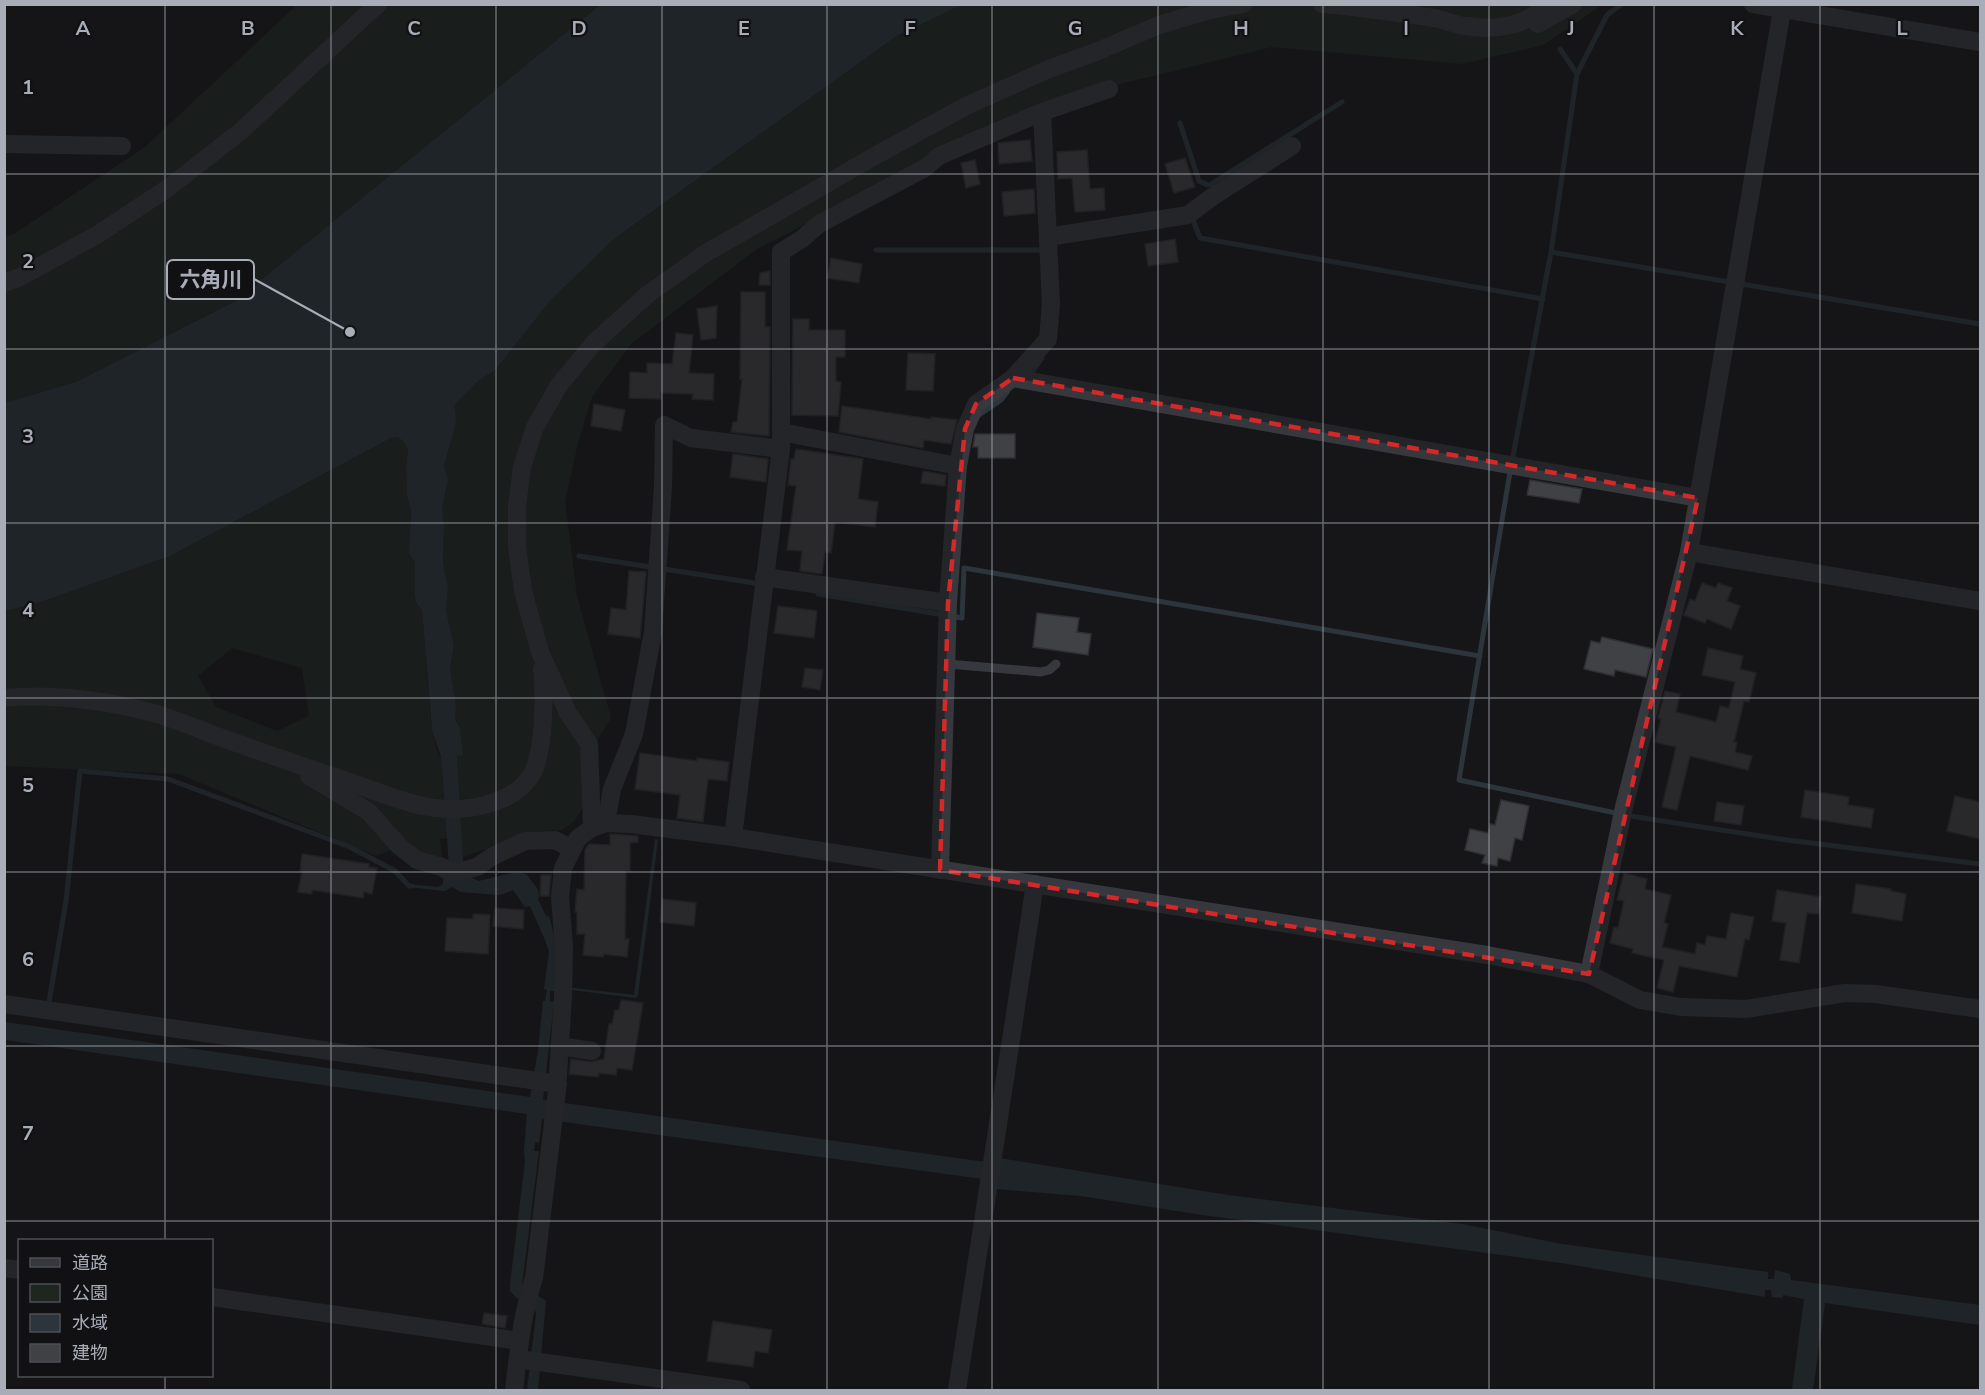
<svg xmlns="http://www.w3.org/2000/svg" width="1985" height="1395" viewBox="0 0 1985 1395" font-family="'Nunito Sans','Noto Sans JP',sans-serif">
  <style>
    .green { fill: #1e261f; fill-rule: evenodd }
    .water { fill: #2c353c }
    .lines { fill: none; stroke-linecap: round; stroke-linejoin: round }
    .stream { stroke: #2c353c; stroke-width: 5 }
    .building { fill: #404145; stroke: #303034; stroke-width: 1.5 }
    .service { stroke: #37383d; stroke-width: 9 }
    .minor { stroke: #37383d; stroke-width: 18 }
    .marked { fill: none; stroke: #d62828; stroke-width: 4.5; stroke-dasharray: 12 8; stroke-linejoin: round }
    .grid { fill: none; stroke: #a8adb8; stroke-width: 1.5; stroke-opacity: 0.55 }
    .grid-label { font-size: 20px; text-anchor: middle; font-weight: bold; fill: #a8adb8; stroke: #111113; stroke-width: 4.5; stroke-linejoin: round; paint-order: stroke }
    .leader { fill: none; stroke: #a8adb8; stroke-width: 2 }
    .callout-dot { fill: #a8adb8; stroke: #111113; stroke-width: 2 }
    .callout { fill: #111113; stroke: #a8adb8; stroke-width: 2 }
    .callout-label { font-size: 21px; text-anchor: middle; font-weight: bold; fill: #a8adb8 }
  </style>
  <rect width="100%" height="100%" fill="#161618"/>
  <g class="green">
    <path d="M961,4L1602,5L1543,45L1462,64L1272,47L1042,103L757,249L631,344L592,397L578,443L565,502L577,596L611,718L584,762L587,801L574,822L562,830L538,831L463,857L461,837L440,839L443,861L434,860L405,844L376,856L179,774L5,766L4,611L41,602L170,556L391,438L398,437L404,442L408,450L406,470L407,495L411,512L409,553L415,563V597L417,605L422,610L429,703L432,731L439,756H441L445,815L460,816L457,755H463L460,728L455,719L456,704L450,669L454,646L446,610L448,588L443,563L444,527L442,509L448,480L444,466L454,431V406L478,381L495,370L550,301L614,239L898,35ZM232,648L302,668L309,716L277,731L216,707L198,676Z"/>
    <path d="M297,5H600L234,302L76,382L5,403V237L14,234L145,147Z"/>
  </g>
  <path class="water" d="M600,5H961L898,35L614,239L550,301L495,370L478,381L454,406L456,419L454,431L444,466L448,480L442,509L444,527L443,563L448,588L446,610L454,646L450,669L456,704L455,719L460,728L463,755L457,756L464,878H472L479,881C489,879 518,869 527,875C529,877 531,880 533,883C538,888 540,893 538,900L547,917L549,916L556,943V986L634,995L655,839L658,840L638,995L636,998L556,988V991H550V1001L554,1002L543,1100L985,1162L999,1158L1228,1195L1462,1224L1562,1244L1768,1272V1279H1774L1775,1270L1790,1274L1791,1280L1980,1305V1325L1825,1303L1813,1390H1792L1804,1299L1783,1295V1298L1772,1297L1771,1290H1765V1297L1561,1263L1202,1215L1081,1196L995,1189L983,1179L542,1119L539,1143L535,1142L534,1151H539L522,1285L546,1301L538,1390H527L536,1314L534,1307L517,1298L510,1291V1284L525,1162L524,1151L527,1114L5,1040V1022L530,1097L538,1051L543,1001H545L547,990L544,989L549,952L545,940L530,906L525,907L513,890L500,895L461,892L452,887L445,891L407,887V884L438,887L443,884V879L450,880L441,756L432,731L422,610L417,605L415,597V563L409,553L411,512L407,495L406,470L408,450L404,442L398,437L391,438L170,556L41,602L5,611V403L76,382L234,302Z"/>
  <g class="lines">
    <g class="stream">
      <path d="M1560,49L1577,74L1551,252L1509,478L1459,780L1630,816L1787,840L1980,864"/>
      <path d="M1577,74L1607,15L1622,4"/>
      <path d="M1180,123L1199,181L1208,185L1211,184"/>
      <path d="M1215,191L1211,184L1342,102"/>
      <path d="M1191,217H1192L1200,238L1543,299"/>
      <path d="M876,250H1046"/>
      <path d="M1551,252L1980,324"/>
      <path d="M1027,376L1032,372L1042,358"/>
      <path d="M979,415L1001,400L1008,391"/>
      <path d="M579,556L761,584"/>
      <path d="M818,594L962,618L964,568L1480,656"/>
      <path d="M49,1002L66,901L80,771L168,779L350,847L395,871L409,886H412"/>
    </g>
  </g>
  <g class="building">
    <path d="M1030,140L1032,161L999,164L998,143Z"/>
    <path d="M1087,150L1090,189L1104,188L1105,210L1075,212L1072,178L1058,179L1057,152Z"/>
    <path d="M1185,158L1195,187L1174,193L1165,164Z"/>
    <path d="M975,160L980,184L966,188L961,163Z"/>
    <path d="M1034,189L1035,213L1004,216L1002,192Z"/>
    <path d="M1175,239L1178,262L1148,266L1145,244Z"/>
    <path d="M831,258L862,264L859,283L827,278Z"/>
    <path d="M770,271V285H759L760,273Z"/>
    <path d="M741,292H765V327H770L769,436L731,432L733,422H737L742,379H740Z"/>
    <path d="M717,306L716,338L701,340L697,309Z"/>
    <path d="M793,319H809V330H845V357H836V381L841,382L838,416L792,415Z"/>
    <path d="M676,333L693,335L689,373L714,374L713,400L692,399L693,394L661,393V399L629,398L630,372L647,373V363L672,364Z"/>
    <path d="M908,353L935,354L933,391L906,390Z"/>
    <path d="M594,404L625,410L621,431L591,426Z"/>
    <path d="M842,406L931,419V417L957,420L951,444L924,440L923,448L839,432Z"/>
    <path d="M975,434H1015V458H978V447H973Z"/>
    <path d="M796,449L863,459L858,499L878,502L875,527L835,522L831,553L825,552L822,574L800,571L802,551L787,550L796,486L788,485L791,459H794Z"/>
    <path d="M733,454L768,459L766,482L730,477Z"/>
    <path d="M923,471L946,475L945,486L921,483Z"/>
    <path d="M1530,480L1582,489L1579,503L1527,495Z"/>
    <path d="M629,571L646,572L640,638L608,634L611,608L626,610Z"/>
    <path d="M1702,583L1716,588L1718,583L1732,588L1727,601L1740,606L1731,629L1707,619L1705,623L1684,615L1690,599L1695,601Z"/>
    <path d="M778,606L817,611L814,638L774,633Z"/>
    <path d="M1037,613L1079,618L1077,632L1091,634L1088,655L1033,647Z"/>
    <path d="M1602,637L1653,649L1646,677L1615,670L1614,676L1584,669L1591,641L1600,643Z"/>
    <path d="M1708,648L1743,656L1740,669L1756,673L1749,702L1744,701L1734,742H1737L1735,752L1752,756L1748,770L1690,756L1677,810L1662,807L1676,747L1655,742L1661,719L1658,718L1665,691L1680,694L1676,712L1716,722L1720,706L1729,708L1735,682L1702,675Z"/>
    <path d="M805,668L823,670L820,690L802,687Z"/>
    <path d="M640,753L697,761V758L729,762L727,781L708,779L703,822L677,818L680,795L635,789Z"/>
    <path d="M1805,790L1849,797L1848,805L1874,809L1871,828L1801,817Z"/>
    <path d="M1955,796L1980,802V839L1947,831Z"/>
    <path d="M1501,800L1529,806L1522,840L1515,838L1510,861L1498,858L1497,866L1482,863L1485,855L1465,850L1470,829L1488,833L1490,824L1495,825Z"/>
    <path d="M1717,802L1744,806L1741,825L1714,821Z"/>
    <path d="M610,834L638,836V842L630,843V871H626L625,939H629L627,957L604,954L603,957L583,955L585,934H577V912H575L577,889L584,890L585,850L589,844L610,845Z"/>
    <path d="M302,854L369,864V867L377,868L372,894L364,892L363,898L312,890V894L298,892L302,871H300Z"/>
    <path d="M1624,873L1647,879L1645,889L1671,895L1664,923L1668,924L1662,947L1695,954L1697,943L1705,945L1707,936L1726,939L1731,913L1754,917L1749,940L1745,939L1737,977L1679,966L1673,992L1657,988L1664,960L1632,953L1633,949L1610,943L1614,927L1618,928L1624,901L1617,900Z"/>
    <path d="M541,875H551L549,896H540Z"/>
    <path d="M1856,884L1891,889L1890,891L1906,894L1902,921L1852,913Z"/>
    <path d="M1777,890L1821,897L1819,914L1807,913L1799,963L1780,960L1786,923L1772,921Z"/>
    <path d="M662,899L696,903L694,926L660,922Z"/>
    <path d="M495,908L524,910L523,929L493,926Z"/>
    <path d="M475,914L490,915L488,954L445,951L447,918L473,919V915Z"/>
    <path d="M621,1000L643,1003L632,1070L617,1068L616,1075L599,1073L598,1077L569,1074L571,1059L591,1062L604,1059L609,1024H612L615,1010H619Z"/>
    <path d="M484,1313L507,1316L505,1328L482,1324Z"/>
    <path d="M713,1321L772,1330L768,1353L755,1351L753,1367L707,1361Z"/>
  </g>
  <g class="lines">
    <path class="service" d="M948,664L1041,672L1049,670L1056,664"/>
    <g class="minor">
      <path d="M1322,4L1337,5C1369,9 1402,13 1434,18C1445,20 1455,25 1466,26C1496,31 1526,26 1548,4"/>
      <path d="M1753,4L1980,42"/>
      <path d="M1538,24L1573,4"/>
      <path d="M4,144L122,146"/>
      <path d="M1048,237L1188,215L1212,197L1292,146"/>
      <path d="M4,283L20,277L97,235L168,188L241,131L378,4"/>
      <path d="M1013,378L1698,498"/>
      <path d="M781,432L958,466"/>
      <path d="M1689,552L1980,601"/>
      <path d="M764,577L948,603"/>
      <path d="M4,698C53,693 110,701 157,714C180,721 203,731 225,739C264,753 302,766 341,779C368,788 396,800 423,806C458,814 514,807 533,772C544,750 545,694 542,669"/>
      <path d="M309,776L369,812L399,846L417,860L442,867L448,871L466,870L477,867L493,856L525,841L555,840L572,849"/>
      <path d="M606,823L612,789L634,734L653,632L663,487L664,425L691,438L781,449"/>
      <path d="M592,828L589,744L568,713L540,652L523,591L517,546V506L522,467L535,427L559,385L594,343L647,295L706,253L880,153L968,105L1049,69L1098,51L1159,25L1206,11L1243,4"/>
      <path d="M733,837L781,449V252L802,239L819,224L925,168L939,156L1042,112L1109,89"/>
      <path d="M940,870L948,603L958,466L965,429L976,404L1013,378L1048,339L1051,304L1042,112"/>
      <path d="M1589,974L1624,807L1689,552L1783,4"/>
      <path d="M4,1004L558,1084"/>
      <path d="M559,1046L592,1051"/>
      <path d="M4,1268L20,1270"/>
      <path d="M212,1297L519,1341"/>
      <path d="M518,1359L741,1390"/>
      <path d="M514,1390C519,1350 521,1318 534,1278L557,1091L563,996L564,947L560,897L563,868L578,838L592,828L606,823L631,824L733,837L1487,955L1589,974L1640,1000L1681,1007L1746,1009L1845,993L1876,994L1980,1009"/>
      <path d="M957,1390L1035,884"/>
    </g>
  </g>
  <path d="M0 0H1985V1395H0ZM1013,378L1698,498L1589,974L940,870L948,603L965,429L976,404Z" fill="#161618" fill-opacity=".55" fill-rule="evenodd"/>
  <path class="marked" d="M1013,378L1698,498L1589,974L940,870L948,603L965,429L976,404Z"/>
  <path class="grid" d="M165,4V1240M331,4V1390M496,4V1390M662,4V1390M827,4V1390M992,4V1390M1158,4V1390M1323,4V1390M1489,4V1390M1654,4V1390M1820,4V1390M4,174H1980M4,349H1980M4,523H1980M4,698H1980M4,872H1980M4,1046H1980M4,1221H1980M165,1376V1390"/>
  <g class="grid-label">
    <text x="83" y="35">A</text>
    <text x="248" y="35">B</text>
    <text x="414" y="35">C</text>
    <text x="579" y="35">D</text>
    <text x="744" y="35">E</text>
    <text x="910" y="35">F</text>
    <text x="1075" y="35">G</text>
    <text x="1241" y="35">H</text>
    <text x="1406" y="35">I</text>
    <text x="1571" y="35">J</text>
    <text x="1737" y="35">K</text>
    <text x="1902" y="35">L</text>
    <text x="28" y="94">1</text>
    <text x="28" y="268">2</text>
    <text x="28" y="443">3</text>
    <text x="28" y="617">4</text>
    <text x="28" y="792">5</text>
    <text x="28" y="966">6</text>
    <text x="28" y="1140">7</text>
  </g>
  <path class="leader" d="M350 332L254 279"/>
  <circle class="callout-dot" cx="350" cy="332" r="6"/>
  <rect class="callout" x="167" y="260" width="87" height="39" rx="6"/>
  <g class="callout-label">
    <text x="211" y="287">六角川</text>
  </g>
  <rect width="1985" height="1395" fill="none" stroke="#a8adb8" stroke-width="12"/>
  <rect x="18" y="1239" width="195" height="138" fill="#111113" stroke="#4d4f55" stroke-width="1.5"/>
  <rect x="30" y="1258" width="30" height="9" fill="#37383d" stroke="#4d4f55" stroke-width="1.5"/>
  <text x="72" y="1269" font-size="18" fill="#a8adb8">道路</text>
  <rect x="30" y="1284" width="30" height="18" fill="#1e261f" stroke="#4d4f55" stroke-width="1.5"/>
  <text x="72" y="1299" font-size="18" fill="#a8adb8">公園</text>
  <rect x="30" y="1314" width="30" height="18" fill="#2c353c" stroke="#4d4f55" stroke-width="1.5"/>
  <text x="72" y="1329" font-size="18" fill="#a8adb8">水域</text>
  <rect x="30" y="1344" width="30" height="18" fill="#404145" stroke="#4d4f55" stroke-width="1.5"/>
  <text x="72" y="1359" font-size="18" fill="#a8adb8">建物</text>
</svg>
